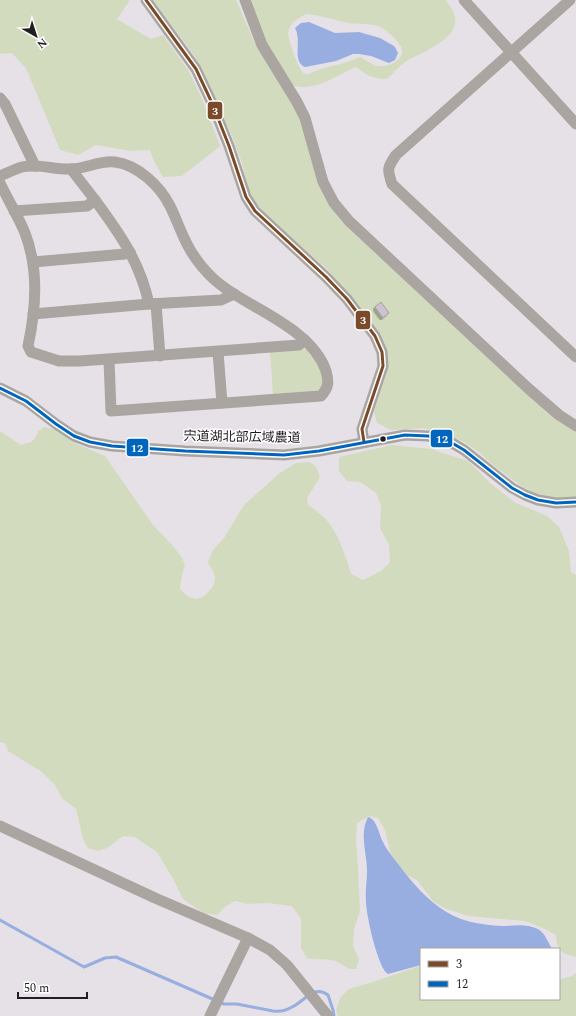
<svg xmlns="http://www.w3.org/2000/svg" width="576" height="1016" viewBox="0 0 576 1016" font-family="Spectral,'Noto Sans JP',serif">
  <style>
    .green { fill: #d2dbbd; fill-rule: evenodd }
    .water { fill: #98aee0 }
    .lines { fill: none; stroke-linecap: round; stroke-linejoin: round }
    .stream { stroke: #98aee0; stroke-width: 3 }
    .building { fill: #cec2d1; stroke: #a29ea2; filter: url(#shadow) }
    .minor { stroke: #aaa5a0; stroke-width: 11 }
    .bus-1-casing { stroke: #fff; stroke-width: 6 }
    .bus-2-casing { stroke: #fff; stroke-width: 6 }
    .bus-1 { stroke: #7a4b2a; stroke-width: 3 }
    .bus-2 { stroke: #0065bd; stroke-width: 3 }
    .bus-dot { fill: #211e21; stroke: #fff; stroke-width: 1.5 }
    .labels { text-anchor: middle; dominant-baseline: central; stroke-width: 3; stroke-linejoin: round; paint-order: stroke }
    .street-label { font-size: 13px; fill: #211e21; stroke: #fff }
    .line-badge { stroke: #fff; stroke-width: 1.5 }
    .badge-label { font-size: 11px; text-anchor: middle; font-weight: bold; fill: #fff }
  </style>
  <defs>
    <filter id="shadow"><feDropShadow dx="-2.5" dy="2.5" stdDeviation="0" flood-color="#0004"/></filter>
  </defs>
  <rect width="100%" height="100%" fill="#e6e1e6"/>
  <g class="green">
    <path d="M0,0H130L117,19L151,39L163,35L188,70L202,99L220,146L182,176L163,177L154,161L150,150L131,151L96,145L78,155L60,150L26,68L12,53L0,54Z"/>
    <path d="M153,0H236L254,41L292,102L302,125L317,182L324,197L342,222L427,301L576,431V497L560,498L540,495L524,488L493,465L479,452L462,441L441,432L423,428L391,430L377,423L374,411L386,375L388,361L360,309L328,270L271,220L255,202L247,185L242,163L232,136L202,68L193,54Z"/>
    <path d="M248,0H446C449,5 454,11 455,17C459,38 425,51 410,59C401,63 394,73 387,79C375,79 366,76 358,68L355,67C336,76 316,91 294,86C273,62 259,30 248,0ZM306,14C321,15 334,20 348,23C360,25 374,22 384,29C390,33 398,41 401,47C407,60 387,68 377,66C372,65 365,59 360,57C346,64 331,65 316,71C313,72 309,75 305,74C299,73 288,39 288,33C289,23 299,18 306,14Z"/>
    <path d="M309,349C315,361 329,378 320,392L273,395L270,352Z"/>
    <path d="M45,427L56,430L74,443L105,456L153,525L172,545L182,558L185,565L182,575L180,589C190,600 199,603 209,591C213,587 215,583 215,577C214,572 210,567 208,562L213,550L224,538L244,505L280,473L296,463L310,462L316,467L320,477L307,498L308,505C316,510 326,518 332,527C340,539 347,560 351,574L363,580L381,571L390,562L389,545L380,528L381,505L376,493L360,482L347,481L339,471V457L392,445L431,449L468,461L491,484L516,503L547,516L559,527L569,551L571,572L576,575V957L563,953L557,944L556,935L543,928L525,921L468,916L444,908L433,901L417,880L402,873L390,851L385,830L378,818L369,816L357,823L356,840L358,867L360,911L354,929L353,946L359,959L356,969H349C331,955 326,962 307,958L301,948V919L292,906L267,903L248,904L235,901L226,906L217,915L203,913L183,899L172,877L157,852L135,837L123,836L107,848L98,851L88,848L83,839L76,809L62,798L55,785L42,772L8,751L5,743L0,742V431L21,445C31,442 35,442 38,431Z"/>
    <path d="M420,966H421V999H559V980L572,976L576,973V1016H338L336,1010L340,998L349,989L376,981Z"/>
  </g>
  <g class="water">
    <path d="M309,22L335,33L359,32L380,38L394,46L396,49L398,53L395,60L389,63L371,56L359,54H353L336,61L305,67C293,62 300,45 297,34C297,32 296,30 295,28L301,23Z"/>
    <path d="M368,817C377,819 379,835 383,842C386,849 391,854 395,860C408,877 421,894 439,907C457,921 480,925 502,926C515,926 525,923 538,929C545,933 548,942 552,949H421V965L388,974C378,969 366,914 366,902C365,892 367,881 367,871C367,853 359,834 368,817Z"/>
  </g>
  <g class="lines">
    <path class="stream" d="M0,920L84,967L105,958L116,957L224,1004H237L273,1011C280,1012 287,1010 292,1007C305,1001 314,984 328,995L333,1010L334,1016"/>
  </g>
  <path class="building" d="M381,302L389,313L383,318L375,307Z"/>
  <g class="lines">
    <g class="minor">
      <path d="M146,0L196,69L212,103L229,146L246,197L255,211L326,277L347,299L375,336L382,352L383,366L362,429L364,442"/>
      <path d="M245,0L262,45L297,102L305,118L323,182L334,203L349,221L529,389L559,415L576,426"/>
      <path d="M464,0L576,124"/>
      <path d="M570,0L396,155C387,168 387,169 392,184L576,357"/>
      <path d="M0,98L5,104L35,166"/>
      <path d="M0,176C7,173 15,169 22,167C38,163 55,170 70,169C86,169 100,160 115,162C138,165 160,186 170,206C176,218 180,230 186,242C194,259 209,277 225,288C257,311 313,331 326,371C329,382 329,387 321,396L111,411L109,360"/>
      <path d="M0,183C8,200 18,216 25,233C39,270 36,308 28,346L31,352L59,361H80L299,345L305,340"/>
      <path d="M95,200C120,234 140,262 149,304"/>
      <path d="M14,211L87,206L95,200L71,169"/>
      <path d="M33,262L125,254L130,252"/>
      <path d="M156,304L160,356"/>
      <path d="M33,314L149,304L221,300L234,294"/>
      <path d="M218,352L222,403"/>
      <path d="M0,388L26,401L56,424L74,436L90,442L112,446L185,451L284,455L319,451L405,435L428,436L447,440L464,450L512,488L525,495L538,500L556,503L576,502"/>
      <path d="M0,826L155,898L248,938L270,950L287,965L328,1016"/>
      <path d="M210,1016L248,938"/>
    </g>
    <g class="bus-1-casing">
      <path id="bus-1" d="M146,0L196,69L212,103L229,146L246,197L255,211L326,277L347,299L375,336L382,352L383,366L362,429L364,442"/>
    </g>
    <g class="bus-2-casing">
      <path id="bus-2" d="M0,388L26,401L56,424L74,436L90,442L112,446L185,451L284,455L319,451L405,435L428,436L447,440L464,450L512,488L525,495L538,500L556,503L576,502"/>
    </g>
    <use href="#bus-1" class="bus-1"/>
    <use href="#bus-2" class="bus-2"/>
  </g>
  <circle class="bus-dot" cx="383" cy="439" r="3.5"/>
  <g class="labels">
    <g class="street-label">
      <text transform="translate(242 437) rotate(1)">宍道湖北部広域農道</text>
    </g>
  </g>
  <g class="line-badge">
    <rect x="207" y="101" width="16" height="19" rx="4" fill="#7a4b2a"/>
    <rect x="355" y="310" width="16" height="20" rx="4" fill="#7a4b2a"/>
    <rect x="430" y="429" width="23" height="19" rx="4" fill="#0065bd"/>
    <rect x="126" y="438" width="23" height="19" rx="4" fill="#0065bd"/>
  </g>
  <g class="badge-label">
    <text x="215" y="115">3</text>
    <text x="363" y="324">3</text>
    <text x="442" y="443">12</text>
    <text x="137" y="452">12</text>
  </g>
  <rect x="420" y="948" width="140" height="52" fill="#ffffff" stroke="#a6a5a6"/>
  <rect x="428" y="961" width="20" height="6" fill="#7a4b2a" stroke="#a6a5a6"/>
  <text x="456" y="968" font-size="12" fill="#211e21">3</text>
  <rect x="428" y="981" width="20" height="6" fill="#0065bd" stroke="#a6a5a6"/>
  <text x="456" y="988" font-size="12" fill="#211e21">12</text>
  <g transform="translate(36 36) rotate(141)" stroke="#ffffff" stroke-width="3" paint-order="stroke">
  <path d="M0-3L7 15L0 10L-7 15Z" fill="#211e21"/>
  <text y="-6" font-size="11" font-weight="bold" text-anchor="middle" fill="#211e21">N</text>
  </g>
  <path d="M18 992v6h69v-6" fill="none" stroke="#211e21" stroke-width="2"/>
  <text x="24" y="992" font-size="12" fill="#211e21" stroke="#ffffff" stroke-width="3" paint-order="stroke">50 m</text>
</svg>
